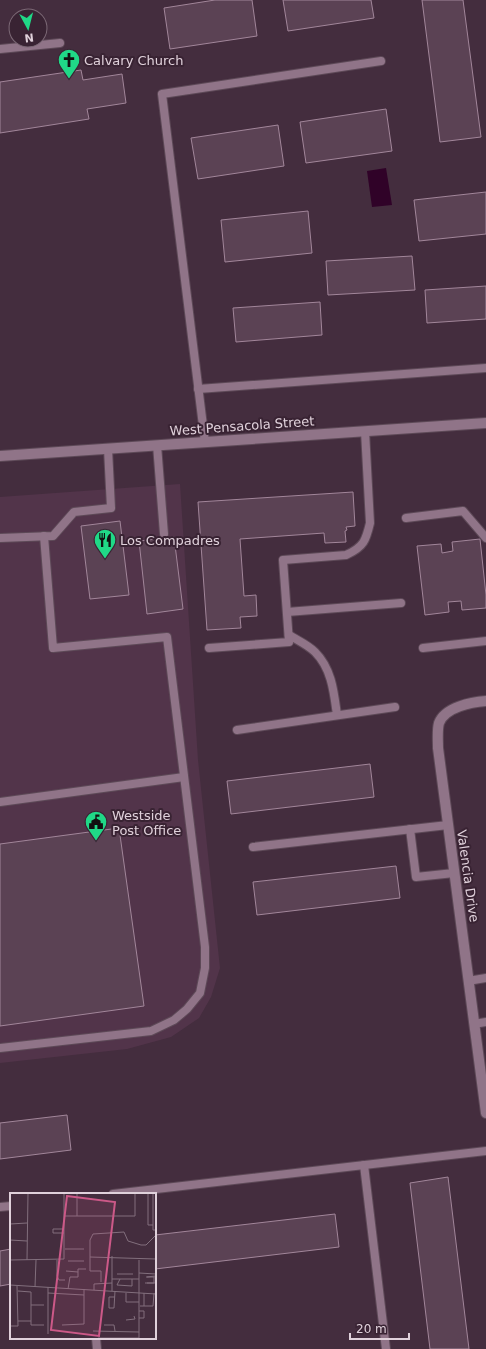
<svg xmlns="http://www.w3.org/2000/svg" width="486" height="1349" viewBox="0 0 486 1349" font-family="'DejaVu Sans',sans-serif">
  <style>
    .built { fill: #52344a }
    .water { fill: #300228 }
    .building { fill: #5b4254; stroke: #a2869a }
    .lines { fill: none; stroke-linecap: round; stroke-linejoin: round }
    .service-casing { stroke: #5d4957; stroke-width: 10 }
    .minor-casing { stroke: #5d4957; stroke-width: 12 }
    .secondary-casing { stroke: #5d4957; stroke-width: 12 }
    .service { stroke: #907488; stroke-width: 8 }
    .minor { stroke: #907488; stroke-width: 10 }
    .secondary { stroke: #907488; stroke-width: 10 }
    .labels { text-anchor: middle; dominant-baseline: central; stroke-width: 4; stroke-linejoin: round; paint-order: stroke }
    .poi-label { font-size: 13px; fill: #e0d1db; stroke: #392333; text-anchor: start }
    .street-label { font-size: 13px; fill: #e0d1db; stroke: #392333 }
    .inset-road { fill: none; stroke: #826f7d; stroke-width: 1 }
    .view { fill: #cc5988; fill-opacity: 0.15; stroke: #cc5988; stroke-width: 2 }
    .inset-edge { fill: none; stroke: #e0d1db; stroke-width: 2 }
  </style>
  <rect width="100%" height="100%" fill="#442d3e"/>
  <path class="built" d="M180,484L198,760L220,968L211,997L199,1018L171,1037L127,1049L0,1063V497Z"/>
  <path class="water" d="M386,168L392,205L372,207L367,171Z"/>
  <g class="building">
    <path d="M215,0H252L257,36L170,49L164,8Z"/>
    <path d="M283,0H371L374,18L288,31Z"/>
    <path d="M422,0H463L481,137L440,142Z"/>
    <path d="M81,70L83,80L122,74L126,103L87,109L89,119L0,133V82Z"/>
    <path d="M386,109L392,151L306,163L300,122Z"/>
    <path d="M278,125L284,166L198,179L191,138Z"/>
    <path d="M486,192V234L419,241L414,200Z"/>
    <path d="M308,211L312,253L225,262L221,220Z"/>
    <path d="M412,256L415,290L328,295L326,261Z"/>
    <path d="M486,286V319L427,323L425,290Z"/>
    <path d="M320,302L322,335L236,342L233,308Z"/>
    <path d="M353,492L355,526L346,527L347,530L345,531L346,542L325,543L324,533L240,539L244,596L256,595L257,616L240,617L241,628L207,630L198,502Z"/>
    <path d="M120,521L129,595L90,599L81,526Z"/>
    <path d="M174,537L183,609L147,614L139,541Z"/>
    <path d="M480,539L486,595V608L462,610L461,601L448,602L449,612L425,615L417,546L441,544L442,553L453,551L452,542Z"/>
    <path d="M370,764L374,797L231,814L227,781Z"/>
    <path d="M119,828L144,1006L0,1026V844Z"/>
    <path d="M396,866L400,898L257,915L253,882Z"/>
    <path d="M67,1115L71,1150L0,1159V1123Z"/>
    <path d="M448,1177L469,1349H430L410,1183Z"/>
    <path d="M335,1214L339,1247L155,1269V1235Z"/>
    <path d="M11,1249V1284L0,1286V1251Z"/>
  </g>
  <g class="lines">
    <g class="service-casing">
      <g id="service">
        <path d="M0,49L60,43"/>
        <path d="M198,389L486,368"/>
        <path d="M205,442L162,94L381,61"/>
        <path d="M157,445L164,534"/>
        <path d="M406,518L463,511L486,538"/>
        <path d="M0,538L53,536L74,512L111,508L108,449"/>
        <path d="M287,612L401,603"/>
        <path d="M289,635C297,640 308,645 315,652C332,669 334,693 337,715"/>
        <path d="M209,648L289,642L283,560L346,555C364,547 366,540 370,523L365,431"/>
        <path d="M423,648L486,641"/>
        <path d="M237,730L395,707"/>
        <path d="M0,802L184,777"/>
        <path d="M410,829L416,877L454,873"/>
        <path d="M253,847L448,825"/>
        <path d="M468,981L486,978"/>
        <path d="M474,1024L486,1022"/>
        <path d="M0,1048L151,1031L174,1020L187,1009L200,993L205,968V947L167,637L53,648L44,536"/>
        <path d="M364,1165L386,1349"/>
        <path d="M113,1194L486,1151"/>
        <path d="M0,1207L11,1206"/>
        <path d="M96,1338L97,1349"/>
      </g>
    </g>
    <g class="minor-casing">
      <path id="minor" d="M486,701C472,702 445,707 439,723C437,730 438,741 438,748L486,1113"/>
    </g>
    <g class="secondary-casing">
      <path id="secondary" d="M0,456L486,423"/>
    </g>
    <use href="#service" class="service"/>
    <use href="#minor" class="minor"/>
    <use href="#secondary" class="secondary"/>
  </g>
  <defs>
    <g id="church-pin" transform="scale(1.15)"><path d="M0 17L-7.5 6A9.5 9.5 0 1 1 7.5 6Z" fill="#20d887" stroke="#392333"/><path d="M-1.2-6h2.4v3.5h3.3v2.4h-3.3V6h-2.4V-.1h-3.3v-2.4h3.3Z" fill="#111"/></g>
    <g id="restaurant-pin" transform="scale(1.15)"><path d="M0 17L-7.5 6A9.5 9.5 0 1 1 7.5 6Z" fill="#20d887" stroke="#392333"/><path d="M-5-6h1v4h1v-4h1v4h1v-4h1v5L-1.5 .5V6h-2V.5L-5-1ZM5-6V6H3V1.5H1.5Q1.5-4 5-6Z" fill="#111"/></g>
    <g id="civic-pin" transform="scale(1.15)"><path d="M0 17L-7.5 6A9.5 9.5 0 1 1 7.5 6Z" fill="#20d887" stroke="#392333"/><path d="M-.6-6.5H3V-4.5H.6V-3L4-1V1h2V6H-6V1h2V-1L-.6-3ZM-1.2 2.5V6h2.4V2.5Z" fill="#111"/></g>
  </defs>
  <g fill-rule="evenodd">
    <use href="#church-pin" x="69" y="60"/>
    <use href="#restaurant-pin" x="105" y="540"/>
    <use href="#civic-pin" x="96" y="822"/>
  </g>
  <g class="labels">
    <g class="poi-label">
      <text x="84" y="60">Calvary Church</text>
      <text x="120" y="540">Los Compadres</text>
      <text x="112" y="815">Westside<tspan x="112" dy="15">Post Office</tspan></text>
    </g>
    <g class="street-label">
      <text transform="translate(242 426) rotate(-4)">West Pensacola Street</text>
      <text transform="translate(468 876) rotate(82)">Valencia Drive</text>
    </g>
  </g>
  <g transform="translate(10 1193)">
    <rect width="146" height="146" fill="#442d3e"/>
    <path class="inset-road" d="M138,0V32H143M143,0V37H146M54,23H125V0M67,23V0M0,31L17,30M54,40H43V36H54M0,47L17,48M55,56H74M102,63V98M80,64L146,66M0,67L54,66V0M17,67L18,0M47,67V83L49,87H55M129,67V146M58,68H74M56,78L68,79M129,80L146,81M107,81H123M136,84H144V90H137M102,86H129M110,86L107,92L122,93V86M91,89V78H80V47L83,41L114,39L118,48L131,52H136L146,42M135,90H146L145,83L137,84M0,92L146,101M25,94L26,67M58,96L60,84H68V76H76M84,97V91L102,90M8,98L21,99V132H34M38,100L74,102M116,100V109H129M105,104H99V115H104L105,98M21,112H34M130,113H143L144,100M134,113V100M129,118H134V125H129M116,127L125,126L124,123M8,128H21M52,132L74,131V96M94,132H104L105,138M0,133H8L7,93M83,138L129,139M38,141V94M88,145H129"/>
    <path class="view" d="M57,3L105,9L89,143L41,137Z"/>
    <rect width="146" height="146" class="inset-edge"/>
  </g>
  <g transform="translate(28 28) rotate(173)"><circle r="19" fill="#392333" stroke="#7c6976"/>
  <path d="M0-3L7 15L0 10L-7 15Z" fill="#20d887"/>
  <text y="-6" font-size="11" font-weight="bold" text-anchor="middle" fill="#e0d1db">N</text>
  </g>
  <path d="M350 1333v6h59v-6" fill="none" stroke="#e0d1db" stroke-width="2"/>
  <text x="356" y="1333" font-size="12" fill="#e0d1db" stroke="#392333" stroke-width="3" paint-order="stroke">20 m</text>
</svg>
